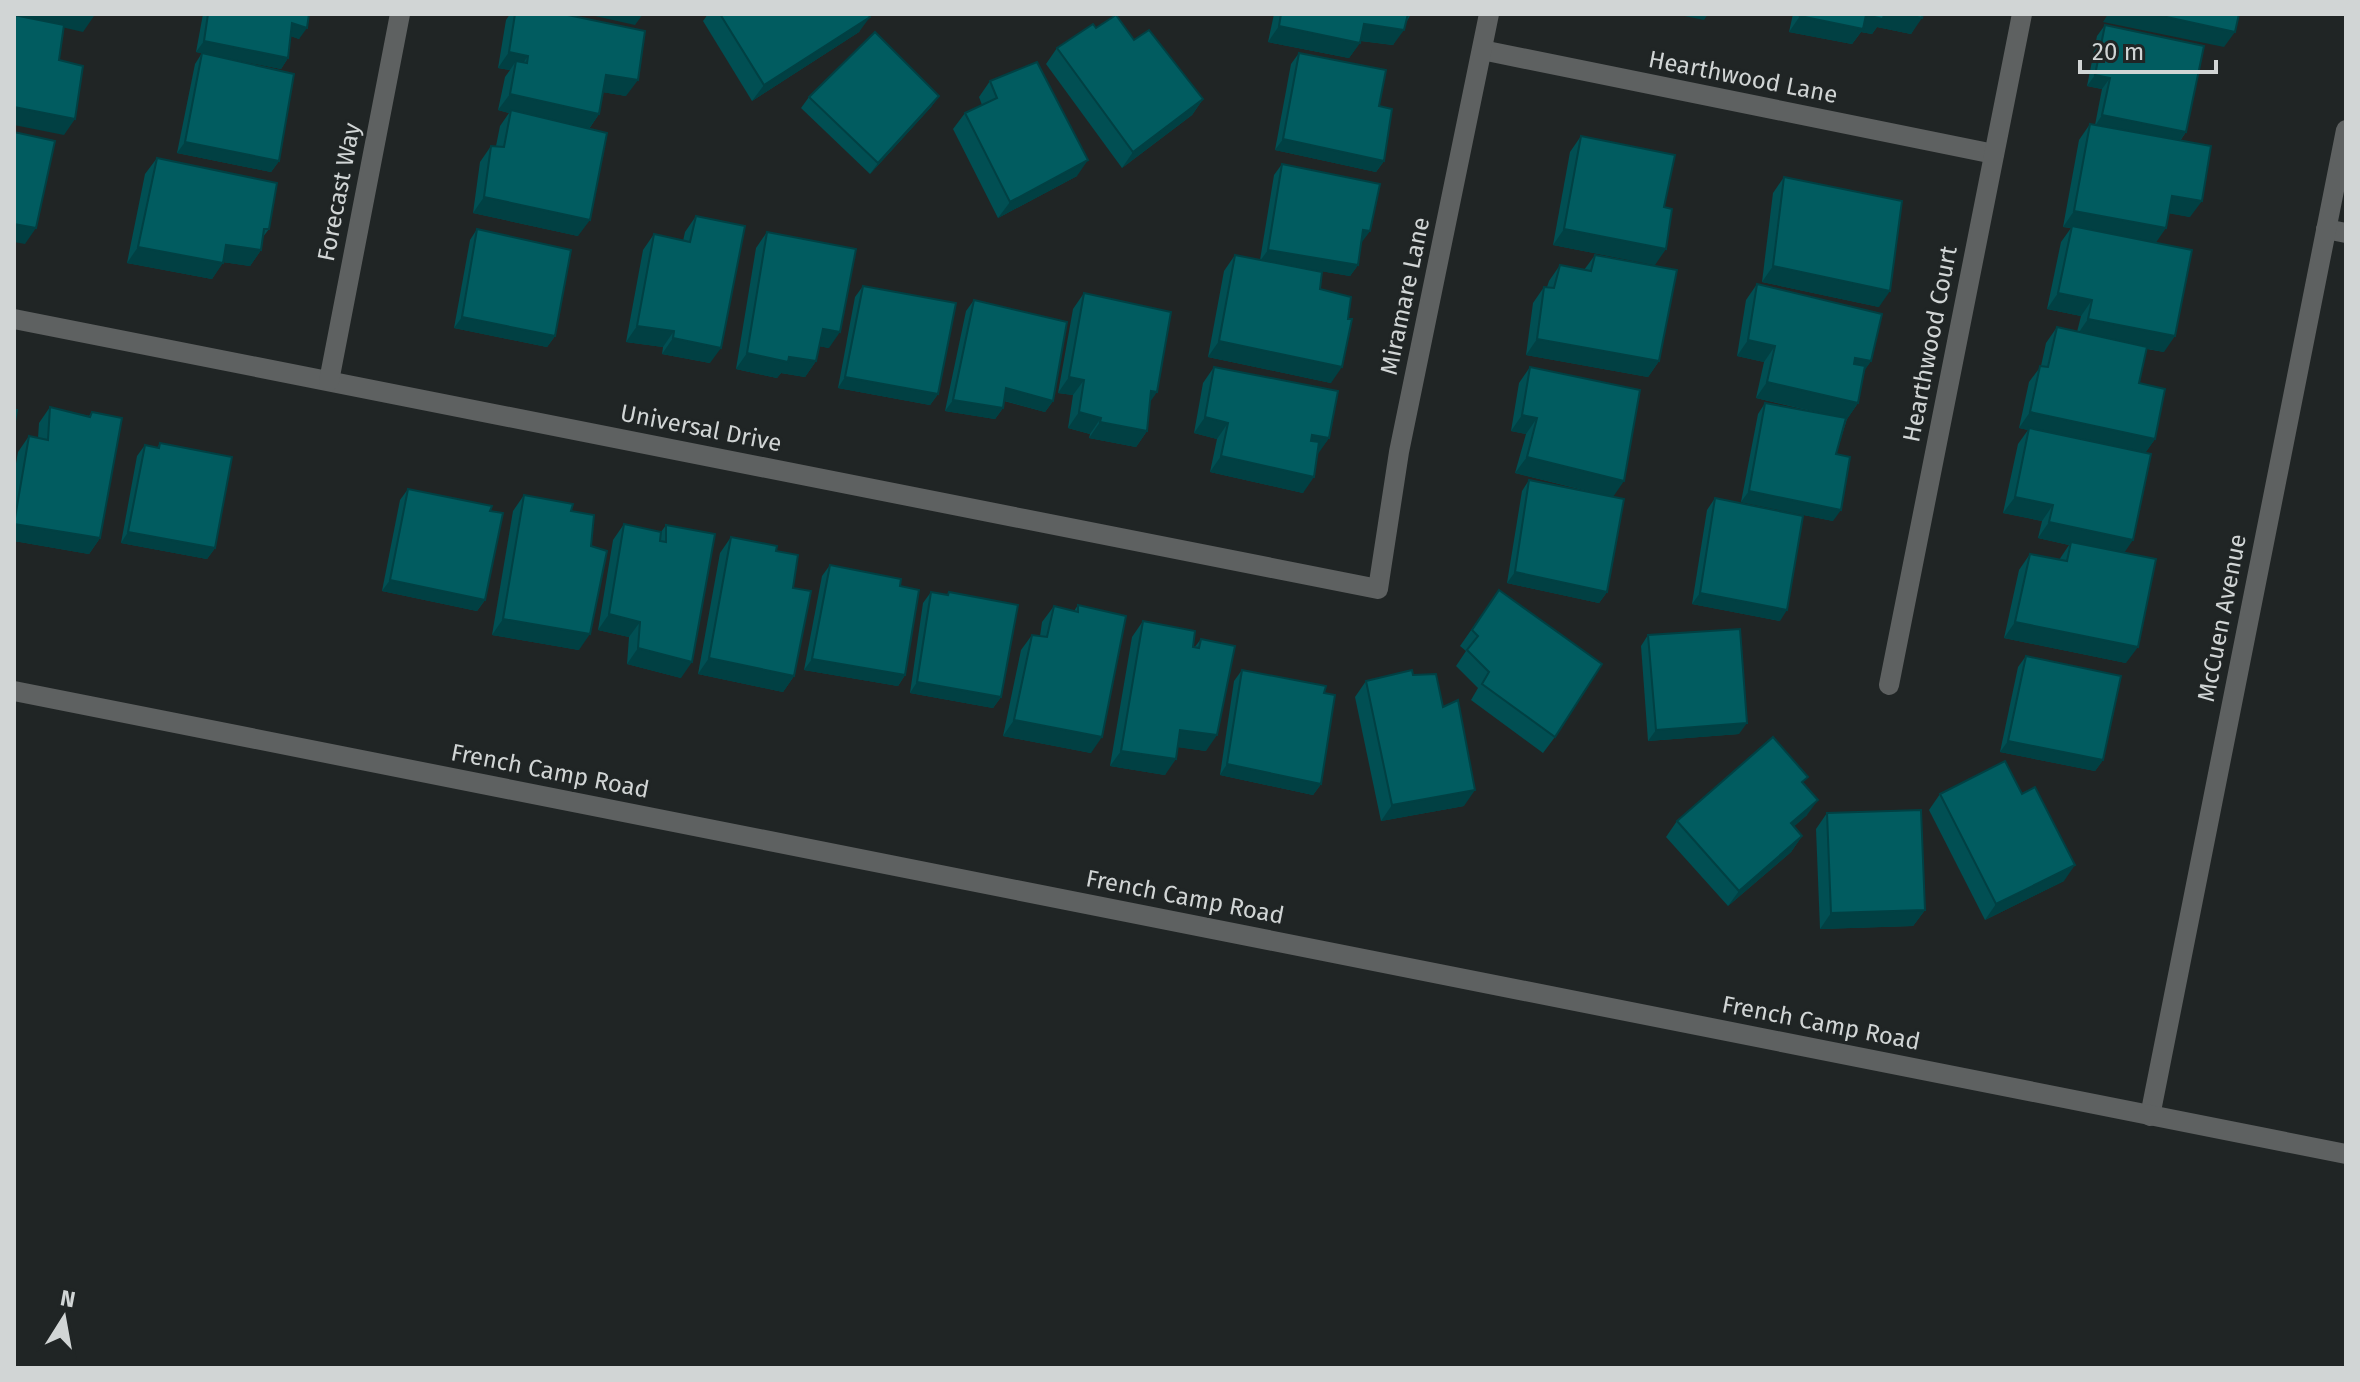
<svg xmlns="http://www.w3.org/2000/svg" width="2360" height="1382" viewBox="0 0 2360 1382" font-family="'Fira Sans',sans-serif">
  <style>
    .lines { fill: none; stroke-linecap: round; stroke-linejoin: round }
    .service { stroke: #5e6161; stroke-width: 20 }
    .minor { stroke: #5e6161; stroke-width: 20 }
    .tertiary { stroke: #5e6161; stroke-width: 20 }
    .wall { fill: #014f53 }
    .shaded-wall { fill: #014043 }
    .building { fill: #015c60; stroke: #014043; stroke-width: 2 }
    .labels { text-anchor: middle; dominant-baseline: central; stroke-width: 6; stroke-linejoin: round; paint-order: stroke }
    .street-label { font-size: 24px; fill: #d1d5d5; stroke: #202525 }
  </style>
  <rect width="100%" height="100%" fill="#202525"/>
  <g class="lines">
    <path class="service" d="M2326,229L2346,233"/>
    <g class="minor">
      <path d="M1482,50L1994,154"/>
      <path d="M14,319L1378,589L1399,452L1489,14"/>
      <path d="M329,381L400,14"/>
      <path d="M1889,685L2022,14"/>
      <path d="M2150,1116L2346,130"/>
    </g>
    <path class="tertiary" d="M14,691L2346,1154"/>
  </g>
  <g class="wall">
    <path d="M203,14H309L299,39L291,36L288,58L281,69L196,52Z"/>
    <path d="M510,14H563L626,96L603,92L599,114L589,129L578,236L473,213L480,162L491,146H496L500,126L509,113L498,110L505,77L510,70L498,68L506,20Z"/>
    <path d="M708,14H868L859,32L752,101L703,21Z"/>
    <path d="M1274,14H1411L1393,45L1361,41L1349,58L1268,42Z"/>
    <path d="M1793,14H1923L1911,34L1877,27L1872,34L1861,32L1852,44L1789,32Z"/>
    <path d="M2105,25L2186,132L2180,141L2190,217L2169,213L2156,242L2164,352L2147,349L2139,383L2155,439L2145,453L2124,553L2126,663L2004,638L2019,570L2030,554L2059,560L2069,545L2038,538L2042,521L2003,513L2018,444L2028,430L2019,428L2029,382L2041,366L2046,343L2057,327L2077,332L2081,316L2047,309L2061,242L2071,228L2063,227L2079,140L2090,124L2095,125L2102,89L2087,86L2097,36Z"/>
    <path d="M1096,28L1134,40L1203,99L1192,115L1122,168L1046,64L1057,48Z"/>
    <path d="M202,53L279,161L271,172L177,153L195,64Z"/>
    <path d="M1299,53L1379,106L1384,161L1376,172L1275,150L1291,64Z"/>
    <path d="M990,81L1077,176L998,218L953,129L965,113L982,105L979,97Z"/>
    <path d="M939,96L931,107L870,174L801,108L809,97Z"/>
    <path d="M1581,136L1664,207L1655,265L1553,245L1570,152Z"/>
    <path d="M157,158L269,229L263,237L261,250L250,266L223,262L212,279L127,263L145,174Z"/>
    <path d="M1282,164L1370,231L1361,242L1358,265L1350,276L1286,265L1320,289L1331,383L1208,357L1224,271L1235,255L1260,260L1274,175Z"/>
    <path d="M1784,177L1879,307L1762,282L1773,193Z"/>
    <path d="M696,216L710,363L662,354L663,347L626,342L643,250L654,234L683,241L685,232Z"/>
    <path d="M477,229L555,336L547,347L454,328L470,240Z"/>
    <path d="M767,232L829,348L819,346L816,361L805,377L781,373L777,378L736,369L756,248Z"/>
    <path d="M1595,255L1659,361L1648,377L1526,355L1533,303L1544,287H1547L1549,281L1560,265L1584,270Z"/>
    <path d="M1757,284L1871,361L1865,369L1858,403L1847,419L1836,454L1833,521L1741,502L1758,414L1765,403L1828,415L1756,398L1764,362L1737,356L1746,300Z"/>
    <path d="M863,286L938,394L930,405L838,388L855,297Z"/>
    <path d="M1084,293L1150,402L1147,431L1136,447L1089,438L1090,434L1068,428L1073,395L1058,393L1073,309Z"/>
    <path d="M974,300L1053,401L1045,412L1004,401L1003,408L995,419L945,411L966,311Z"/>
    <path d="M1214,367L1329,438L1317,454L1303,493L1210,472L1217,439L1194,433L1203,383Z"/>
    <path d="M1530,367L1613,497L1607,592L1599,603L1507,583L1522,491L1529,480L1607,496L1515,473L1526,434L1511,431L1519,383Z"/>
    <path d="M50,407L89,416L92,412L100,538L89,554L14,541V475L18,452L29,436L38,438L39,423Z"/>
    <path d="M160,443L215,548L207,559L121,543L137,456L145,445L157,448Z"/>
    <path d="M408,489L490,511L485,600L477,611L382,591L400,500Z"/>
    <path d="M524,495L571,511L579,650L492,635L513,511Z"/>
    <path d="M1715,498L1780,621L1692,604L1707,510Z"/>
    <path d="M624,524L661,532L666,525L681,678L627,664L629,637L598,630L613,540Z"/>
    <path d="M731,537L776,551L793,588L794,676L783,692L698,674L720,553Z"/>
    <path d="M830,565L900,586L905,675L898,686L804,670L822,576Z"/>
    <path d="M1499,590L1555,737L1543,753L1471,700L1478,688L1456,666L1466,651L1460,646Z"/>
    <path d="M931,592L947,595L949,592L1001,697L993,708L910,693L923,603Z"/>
    <path d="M1078,605L1091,753L1003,736L1021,650L1032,635L1040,636L1042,622L1054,606L1074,611Z"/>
    <path d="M1143,621L1193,647L1194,648L1201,639L1206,751L1178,747L1165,775L1110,766L1132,637Z"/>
    <path d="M1648,635L1739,734L1648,741L1641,646Z"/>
    <path d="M2026,656L2103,760L2095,771L2000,752L2018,667Z"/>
    <path d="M1242,670L1324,693L1321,784L1313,795L1220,775L1234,681Z"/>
    <path d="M1413,675L1464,806L1381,821L1355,697L1366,681Z"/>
    <path d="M1804,783L1807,815L1794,826L1802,836L1791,852L1728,906L1666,837L1677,821Z"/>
    <path d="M1940,794H2022L2064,881L1985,920L1929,810Z"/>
    <path d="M1827,813L1925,910L1913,926L1820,929L1816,829Z"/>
  </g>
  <g class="shaded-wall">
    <path d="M14,14H85L94,16L83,32L14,16Z"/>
    <path d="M586,14H643L635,25Z"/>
    <path d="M1675,14H1708L1704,20Z"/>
    <path d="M1903,14L1922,18L1911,34L1877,27L1872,34L1861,32L1852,44L1789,32L1800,16Z"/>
    <path d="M2108,14H2153L2235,32L2224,47L2103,22Z"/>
    <path d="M870,17L859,32L752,101L764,85Z"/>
    <path d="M292,23L307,28L299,39L284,34Z"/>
    <path d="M1364,24L1404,30L1393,45L1353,40Z"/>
    <path d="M1279,26L1360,43L1349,58L1268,42Z"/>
    <path d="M204,41L288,58L281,69L196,52Z"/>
    <path d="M509,52L528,56L517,72L516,61L510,70L498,68Z"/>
    <path d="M606,75L638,80L626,96L595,91Z"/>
    <path d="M2095,75L2110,78L2102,89L2087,86Z"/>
    <path d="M510,94L599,114L588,130L511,110L509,113L498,110Z"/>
    <path d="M939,96L931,107L870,174L878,163Z"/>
    <path d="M1203,99L1192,115L1122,168L1133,152Z"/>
    <path d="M14,107L75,119L64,135L14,125Z"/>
    <path d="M2102,115L2186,132L2178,143L2095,126Z"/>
    <path d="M1283,139L1384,161L1376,172L1275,150Z"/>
    <path d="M185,142L279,161L271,172L177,153Z"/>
    <path d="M1088,160L1077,176L998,218L1010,202Z"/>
    <path d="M2172,196L2202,201L2190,217L2161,212Z"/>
    <path d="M484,197L590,220L578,236L473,213Z"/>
    <path d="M2074,211L2166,228L2155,244L2072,226L2071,228L2063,227Z"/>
    <path d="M14,224L36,228L25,244L14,242Z"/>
    <path d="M1564,229L1666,249L1655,265L1553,245Z"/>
    <path d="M1363,230L1370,231L1362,242L1355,241Z"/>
    <path d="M226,245L261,250L250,266L215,261Z"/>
    <path d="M138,247L223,263L212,279L127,263Z"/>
    <path d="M1268,250L1358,265L1350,276L1260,261Z"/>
    <path d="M1773,266L1890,291L1879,307L1762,282Z"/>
    <path d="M2058,293L2092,300L2081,316L2047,309Z"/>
    <path d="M462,317L555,336L547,347L454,328Z"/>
    <path d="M2088,319L2175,336L2164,352L2077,335Z"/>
    <path d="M637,326L674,331L663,347L626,342Z"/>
    <path d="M823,329L840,332L829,348L812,345Z"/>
    <path d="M673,338L721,348L710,363L662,354Z"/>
    <path d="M1537,339L1659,361L1648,377L1526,355Z"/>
    <path d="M1748,340L1775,346L1764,362L1737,356Z"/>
    <path d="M1219,341L1342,367L1331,383L1208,357Z"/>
    <path d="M747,353L789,357L816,361L805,377L781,373L777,378L736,369Z"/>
    <path d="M1855,358L1871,361L1860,377L1844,374Z"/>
    <path d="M845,377L938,394L930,405L838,388Z"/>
    <path d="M1069,377L1084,380L1073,395L1058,393Z"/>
    <path d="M1767,382L1858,403L1847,419L1756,398Z"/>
    <path d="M1006,388L1053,401L1045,412L998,399Z"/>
    <path d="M1151,391L1157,392L1146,408Z"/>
    <path d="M953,400L1003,408L995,419L945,411Z"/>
    <path d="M1079,412L1101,418L1090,434L1068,428Z"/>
    <path d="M2030,412L2155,439L2144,455L2019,428Z"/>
    <path d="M1522,415L1537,418L1526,434L1511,431Z"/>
    <path d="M1205,417L1228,423L1217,439L1194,433Z"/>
    <path d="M1100,422L1147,431L1136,447L1089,438Z"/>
    <path d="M1312,435L1329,438L1318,454L1301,451Z"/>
    <path d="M1221,456L1314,477L1303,493L1210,472Z"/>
    <path d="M1527,457L1624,481L1613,497L1515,473Z"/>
    <path d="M1749,491L1841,510L1833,521L1741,502Z"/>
    <path d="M2015,497L2053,505L2042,521L2003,513Z"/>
    <path d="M2049,522L2133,540L2122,556L2071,542L2069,545L2038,538Z"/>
    <path d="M14,524L100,538L89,554L14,541Z"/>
    <path d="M128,532L215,548L207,559L121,543Z"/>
    <path d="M1515,572L1607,592L1599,603L1507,583Z"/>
    <path d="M390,580L485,600L477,611L382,591Z"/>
    <path d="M1700,593L1787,610L1780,621L1692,604Z"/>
    <path d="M609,614L640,622L629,637L598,630Z"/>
    <path d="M503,619L590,634L579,650L492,635Z"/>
    <path d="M2015,622L2138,647L2126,663L2004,638Z"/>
    <path d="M638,648L692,662L681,678L627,664Z"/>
    <path d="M709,658L794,676L783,692L698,674Z"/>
    <path d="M812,659L905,675L898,686L804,670Z"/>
    <path d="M917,682L1001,697L993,708L910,693Z"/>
    <path d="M1014,720L1102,737L1091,753L1003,736Z"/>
    <path d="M1747,723L1739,734L1648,741L1656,730Z"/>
    <path d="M1180,730L1217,735L1206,751L1169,746Z"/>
    <path d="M2008,741L2103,760L2095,771L2000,752Z"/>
    <path d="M1121,751L1176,759L1165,775L1110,766Z"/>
    <path d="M1227,764L1321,784L1313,795L1220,775Z"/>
    <path d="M1475,790L1464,806L1381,821L1392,805Z"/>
    <path d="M1818,800L1807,815L1780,839L1791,823Z"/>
    <path d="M1802,836L1791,852L1728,906L1739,891Z"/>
    <path d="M2075,865L2064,881L1985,920L1996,904Z"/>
    <path d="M1925,910L1913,926L1820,929L1831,913Z"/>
  </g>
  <g class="building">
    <path d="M208,14H309L307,28L292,23L288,58L204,41Z"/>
    <path d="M515,14H563L645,31L638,80L606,75L599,114L510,94L516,61L527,63L528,56L509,52Z"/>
    <path d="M720,14H868L870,17L764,85Z"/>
    <path d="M1281,14H1408L1404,30L1364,24L1360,43L1279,26Z"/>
    <path d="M1801,14H1884L1883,19L1866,15L1863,29L1800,16Z"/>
    <path d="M1903,14H1923L1922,18Z"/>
    <path d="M2153,14H2239L2235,32Z"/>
    <path d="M14,15L64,25L59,60L83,66L75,119L14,107Z"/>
    <path d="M1116,15L1134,40L1149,30L1203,99L1133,152L1057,48L1093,24L1096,28Z"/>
    <path d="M2105,25L2204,46L2186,132L2102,115L2110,78L2095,75Z"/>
    <path d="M875,32L939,96L878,163L809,97Z"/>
    <path d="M202,53L294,74L279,161L185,142Z"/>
    <path d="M1299,53L1386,70L1379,106L1392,109L1384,161L1283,139Z"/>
    <path d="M1037,62L1088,160L1010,202L965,113L997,98L990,81Z"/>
    <path d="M511,110L607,133L590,220L484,197L491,146L504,147Z"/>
    <path d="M2090,124L2211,146L2202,201L2172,196L2166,228L2074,211Z"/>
    <path d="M14,132L55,141L36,228L14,224Z"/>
    <path d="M1581,136L1675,155L1664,207L1672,209L1666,249L1564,229Z"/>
    <path d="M157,158L277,183L269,229H264L261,250L226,245L223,263L138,247Z"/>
    <path d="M1282,164L1380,184L1370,231L1363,230L1358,265L1268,250Z"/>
    <path d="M1784,177L1902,201L1890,291L1773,266Z"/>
    <path d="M696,216L745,226L721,348L673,338L674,331L637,326L654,234L690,242Z"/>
    <path d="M2072,226L2192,250L2175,336L2088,319L2092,300L2058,293Z"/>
    <path d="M477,229L571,250L555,336L462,317Z"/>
    <path d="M767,232L856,249L840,332L823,329L816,361L789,357L788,362L747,353Z"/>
    <path d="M1235,255L1322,272L1320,289L1351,297L1348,319H1352L1342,367L1219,341Z"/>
    <path d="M1595,255L1677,270L1659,361L1537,339L1544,287L1554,288L1560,265L1591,271Z"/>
    <path d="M1757,284L1882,314L1871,361L1855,358L1854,364L1865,366L1858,403L1767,382L1775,346L1748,340Z"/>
    <path d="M863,286L956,303L938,394L845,377Z"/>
    <path d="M1084,293L1171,312L1157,392L1151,391L1147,431L1100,422L1101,418L1079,412L1084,380L1069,377Z"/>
    <path d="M974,300L1067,322L1053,401L1006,388L1003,408L953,400Z"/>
    <path d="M2057,327L2147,347L2139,383L2165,389L2155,439L2030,412L2040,366L2048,367Z"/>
    <path d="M1214,367L1338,391L1329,438L1312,435L1311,441L1319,442L1314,477L1221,456L1228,423L1205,417Z"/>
    <path d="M1530,367L1640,390L1624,481L1527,457L1537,418L1522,415Z"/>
    <path d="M1765,403L1846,418L1836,454L1850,457L1841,510L1749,491Z"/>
    <path d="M50,407L90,417L92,412L122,418L100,538L14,524L29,436L48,440Z"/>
    <path d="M14,410H17L14,427Z"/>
    <path d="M2029,428L2151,454L2133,540L2049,522L2053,505L2015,497Z"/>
    <path d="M160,443L232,457L215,548L128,532L145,445L159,448Z"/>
    <path d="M1529,480L1624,499L1607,592L1515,572Z"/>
    <path d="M408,489L492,506L490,511L503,513L485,600L390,580Z"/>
    <path d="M524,495L573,504L571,511L594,515L591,546L607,551L590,634L503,619Z"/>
    <path d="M1715,498L1803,516L1787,610L1700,593Z"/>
    <path d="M624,524L661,532L660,541L666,542V525L715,534L692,662L638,648L640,622L609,614Z"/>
    <path d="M731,537L777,546L776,551L798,555L793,588L811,591L794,676L709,658Z"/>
    <path d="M2071,542L2156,559L2138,647L2015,622L2030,554L2067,561Z"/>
    <path d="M830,565L901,579L900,586L919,590L905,675L812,659Z"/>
    <path d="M1499,590L1602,664L1555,737L1482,684L1489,672L1467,650L1478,636L1472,630Z"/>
    <path d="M931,592L948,595L949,592L1018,605L1001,697L917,682Z"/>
    <path d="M1078,605L1126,616L1102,737L1014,720L1032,635L1047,637L1054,606L1078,612Z"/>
    <path d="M1143,621L1195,631L1193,647L1199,648L1201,639L1235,646L1217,735L1180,730L1176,759L1121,751Z"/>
    <path d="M1740,629L1747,723L1656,730L1648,635Z"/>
    <path d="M2026,656L2121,676L2103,760L2008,741Z"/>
    <path d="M1242,670L1326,686L1324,693L1335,695L1321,784L1227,764Z"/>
    <path d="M1412,670L1413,675L1436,674L1443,707L1458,700L1475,790L1392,805L1366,681Z"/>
    <path d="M1773,737L1808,777L1802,782L1818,800L1791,823L1802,836L1739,891L1677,821Z"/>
    <path d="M2005,761L2022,794L2035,787L2075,865L1996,904L1940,794Z"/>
    <path d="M1921,810L1925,910L1831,913L1827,813Z"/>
  </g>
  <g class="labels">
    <g class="street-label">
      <text transform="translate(1743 77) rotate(11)">Hearthwood Lane</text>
      <text transform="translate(339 192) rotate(-79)">Forecast Way</text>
      <text transform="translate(1405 296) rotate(-78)">Miramare Lane</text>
      <text transform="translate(1930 344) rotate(-79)">Hearthwood Court</text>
      <text transform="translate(701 428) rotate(11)">Universal Drive</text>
      <text transform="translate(2222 618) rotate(-79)">McCuen Avenue</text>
      <text transform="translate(550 771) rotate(11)">French Camp Road</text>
      <text transform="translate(1185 897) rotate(11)">French Camp Road</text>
      <text transform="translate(1821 1023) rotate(11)">French Camp Road</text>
    </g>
  </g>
  <rect width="2360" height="1382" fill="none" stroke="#d1d5d5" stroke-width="32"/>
  <g transform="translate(64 1318) rotate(11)" stroke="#202525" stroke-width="6" paint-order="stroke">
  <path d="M0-6L14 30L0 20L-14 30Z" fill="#d1d5d5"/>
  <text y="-12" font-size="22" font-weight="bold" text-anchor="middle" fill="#d1d5d5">N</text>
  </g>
  <path d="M2080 60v12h136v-12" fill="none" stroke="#d1d5d5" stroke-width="4"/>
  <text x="2092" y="60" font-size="24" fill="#d1d5d5" stroke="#202525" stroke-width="6" paint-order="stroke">20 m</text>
</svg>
